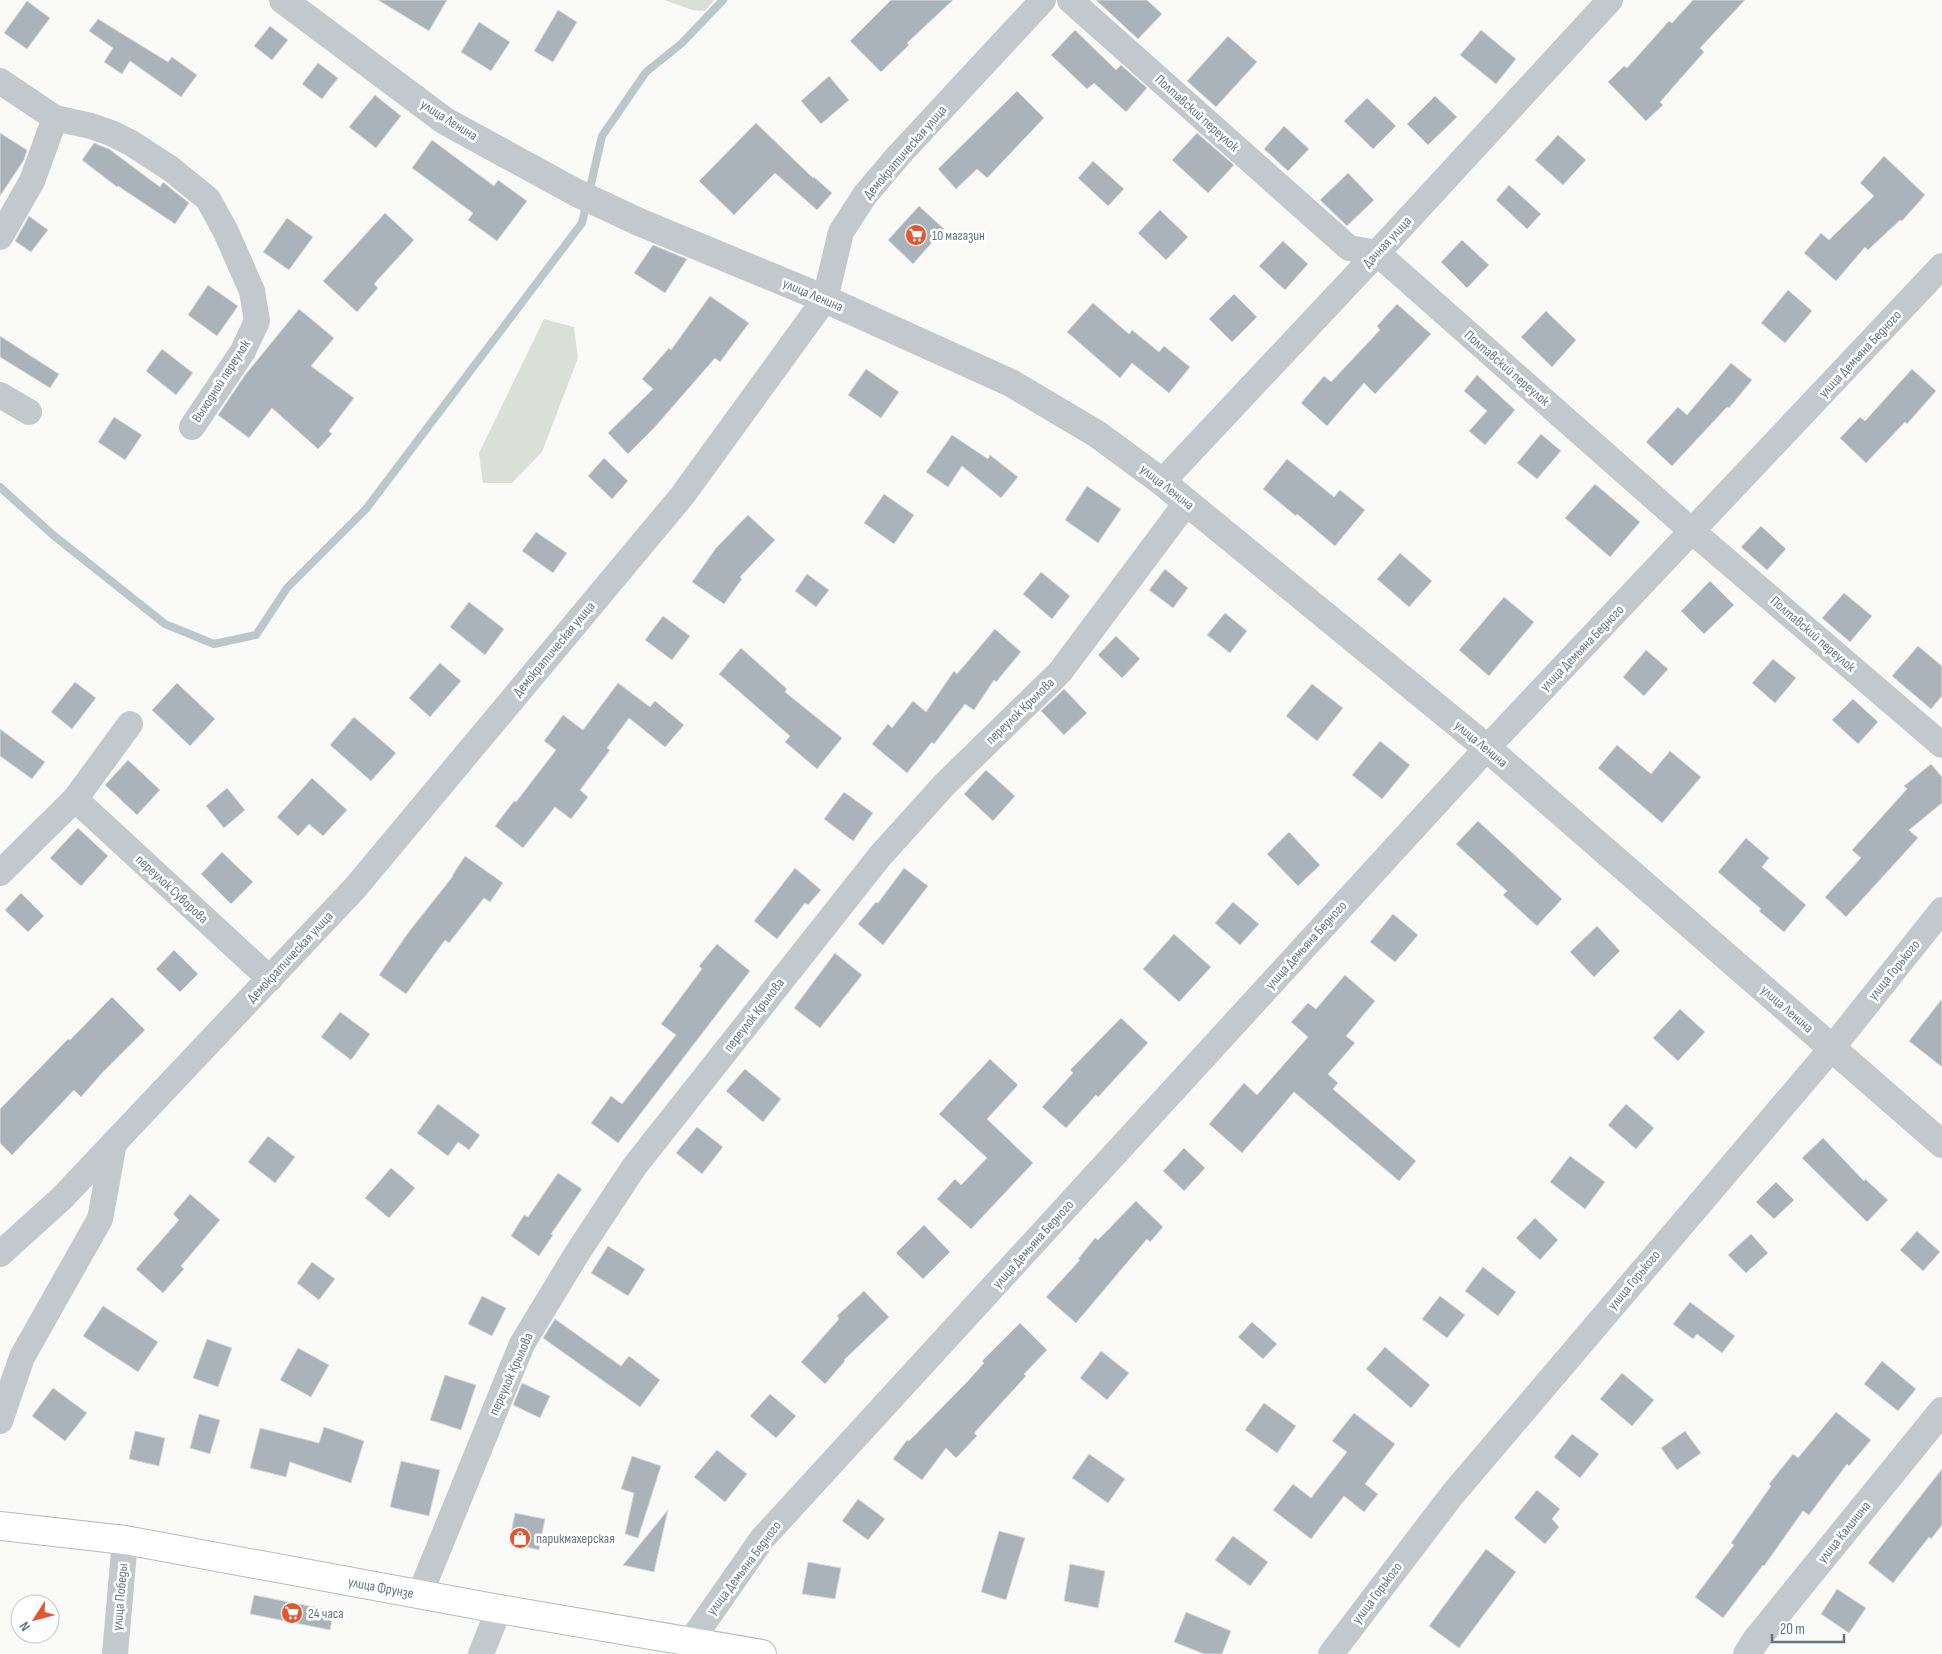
<svg xmlns="http://www.w3.org/2000/svg" width="1942" height="1654" viewBox="0 0 1942 1654" font-family="'Sofia Sans Condensed',sans-serif">
  <style>
    .green { fill: #dadfd7 }
    .lines { fill: none; stroke-linecap: round; stroke-linejoin: round }
    .stream { stroke: #bbc7cb; stroke-width: 8 }
    .building { fill: #aab3b9; stroke: #dcdcda }
    .primary-casing { stroke: #b5babe; stroke-width: 30 }
    .minor { stroke: #c3c8cc; stroke-width: 26 }
    .tertiary { stroke: #c3c8cc; stroke-width: 28 }
    .primary { stroke: #fff; stroke-width: 28 }
    .labels { text-anchor: middle; dominant-baseline: central; stroke-width: 5; stroke-linejoin: round; paint-order: stroke }
    .street-label { font-size: 14px; fill: #657683; stroke: #fff }
    .poi-label { font-size: 14px; fill: #657683; stroke: #fff; text-anchor: start }
  </style>
  <rect width="100%" height="100%" fill="#fafaf8"/>
  <g class="green">
    <path d="M664,0H714L705,11L692,10Z"/>
    <path d="M544,319L574,327L578,358L542,452L512,483H483L479,453Z"/>
  </g>
  <g class="lines">
    <path class="stream" d="M0,487L53,535L165,624L214,644L256,635L287,588L366,509L582,223L602,136L646,72L682,43L723,0"/>
  </g>
  <g class="building">
    <path d="M378,0H447L429,31Z"/>
    <path d="M891,0H953L907,43L909,45L881,72L850,41Z"/>
    <path d="M1096,0H1147L1162,14L1138,39Z"/>
    <path d="M1693,0H1745L1700,48L1704,52L1660,102L1663,105L1646,121L1608,82L1624,66L1627,68L1669,21L1672,23Z"/>
    <path d="M27,1L50,18L27,49L4,33Z"/>
    <path d="M558,10L577,22L553,62L534,51Z"/>
    <path d="M98,19L168,62L172,57L197,75L181,97L130,61L122,74L104,62L113,48L89,31Z"/>
    <path d="M479,22L510,42L491,71L461,52Z"/>
    <path d="M270,26L288,40L272,60L254,46Z"/>
    <path d="M1075,30L1116,70L1121,65L1147,88L1126,112L1094,83L1087,89L1051,55Z"/>
    <path d="M1481,30L1516,59L1496,84L1460,55Z"/>
    <path d="M1228,36L1257,62L1216,107L1187,81Z"/>
    <path d="M318,63L338,78L322,99L302,84Z"/>
    <path d="M829,76L849,100L821,124L801,101Z"/>
    <path d="M1017,91L1044,118L987,178L977,169L956,189L938,169Z"/>
    <path d="M375,95L401,116L376,148L349,127Z"/>
    <path d="M1435,96L1457,117L1428,145L1407,124Z"/>
    <path d="M1367,98L1396,126L1373,149L1344,121Z"/>
    <path d="M756,123L813,178L814,177L832,193L817,210L775,173L734,215L699,181Z"/>
    <path d="M1284,126L1309,149L1288,171L1264,149Z"/>
    <path d="M0,133L27,150L24,160L0,196Z"/>
    <path d="M1197,133L1234,165L1208,193L1172,160Z"/>
    <path d="M1558,135L1586,160L1563,185L1535,160Z"/>
    <path d="M432,140L494,186L498,180L527,201L497,241L468,220L473,213L412,168Z"/>
    <path d="M94,143L109,149L160,187L163,182L189,203L175,224L118,186L117,187L82,160Z"/>
    <path d="M1884,156L1925,195L1902,221L1900,220L1868,250L1865,247L1836,281L1804,253L1821,233L1829,240L1874,196L1860,183Z"/>
    <path d="M1093,161L1124,189L1108,206L1078,178Z"/>
    <path d="M1348,173L1374,200L1347,226L1320,200Z"/>
    <path d="M1509,185L1541,214L1527,229L1496,200Z"/>
    <path d="M919,206L944,229L913,264L888,240Z"/>
    <path d="M1160,210L1188,237L1166,260L1138,233Z"/>
    <path d="M385,213L414,240L374,284L378,288L357,312L323,281Z"/>
    <path d="M29,216L48,230L31,252L15,241Z"/>
    <path d="M287,218L313,237L289,270L263,252Z"/>
    <path d="M1462,240L1489,265L1467,288L1441,262Z"/>
    <path d="M1283,241L1308,264L1285,290L1259,266Z"/>
    <path d="M653,245L687,259L665,293L634,273Z"/>
    <path d="M208,285L238,306L217,336L188,315Z"/>
    <path d="M1788,290L1812,311L1785,343L1761,323Z"/>
    <path d="M1234,294L1257,317L1232,342L1209,319Z"/>
    <path d="M710,296L749,323L720,362L715,358L654,428L628,454L608,433L653,389L642,379L669,348L671,350Z"/>
    <path d="M1093,303L1129,334L1132,330L1159,352L1164,346L1190,367L1169,393L1132,363L1120,378L1067,332Z"/>
    <path d="M1397,304L1431,334L1375,394L1364,383L1327,426L1301,403L1324,376L1331,382L1380,330L1377,326Z"/>
    <path d="M299,309L334,338L311,366L354,398L329,431L332,434L318,449L272,408L249,438L218,415L245,375Z"/>
    <path d="M1546,311L1576,340L1552,367L1521,337Z"/>
    <path d="M0,336L59,374L50,388L0,357Z"/>
    <path d="M162,349L193,373L176,395L146,371Z"/>
    <path d="M1731,363L1752,380L1729,408L1727,407L1672,466L1646,442L1678,407L1687,415Z"/>
    <path d="M866,369L899,392L881,418L848,395Z"/>
    <path d="M1912,369L1936,391L1907,424L1905,422L1866,463L1840,438L1860,417L1865,421Z"/>
    <path d="M1477,375L1515,410L1485,445L1469,431L1487,411L1464,391Z"/>
    <path d="M114,417L142,435L125,460L98,442Z"/>
    <path d="M1541,434L1561,451L1537,479L1517,463Z"/>
    <path d="M952,435L988,459L990,455L1018,477L1001,498L962,466L948,487L926,472Z"/>
    <path d="M604,458L628,481L612,499L588,476Z"/>
    <path d="M1287,459L1334,497L1340,490L1365,510L1335,546L1297,514L1296,516L1263,489Z"/>
    <path d="M1595,484L1640,522L1610,557L1565,518Z"/>
    <path d="M1087,486L1121,509L1098,543L1065,520Z"/>
    <path d="M884,494L914,515L894,544L864,523Z"/>
    <path d="M748,515L775,540L740,577L742,579L724,604L692,582L716,548Z"/>
    <path d="M1761,526L1786,549L1767,570L1741,547Z"/>
    <path d="M536,532L567,553L553,573L522,551Z"/>
    <path d="M1400,553L1432,581L1409,607L1377,579Z"/>
    <path d="M1165,569L1188,588L1173,608L1149,590Z"/>
    <path d="M1041,572L1070,596L1052,619L1023,594Z"/>
    <path d="M807,574L829,590L816,607L795,591Z"/>
    <path d="M1710,581L1734,605L1704,634L1681,611Z"/>
    <path d="M1844,593L1872,616L1850,642L1822,618Z"/>
    <path d="M1504,597L1534,622L1489,676L1459,650Z"/>
    <path d="M469,602L504,629L485,655L450,627Z"/>
    <path d="M1225,613L1247,631L1230,653L1207,635Z"/>
    <path d="M663,616L690,636L672,660L645,640Z"/>
    <path d="M995,629L1021,652L996,682L994,680L974,710L965,704L934,744L932,742L907,773L872,744L888,724L892,728L913,701L926,712L954,671L957,674Z"/>
    <path d="M1116,636L1140,659L1122,678L1098,655Z"/>
    <path d="M1918,646L1942,666V696L1931,709L1892,676Z"/>
    <path d="M741,648L787,689L785,692L842,738L817,769L785,742L790,736L719,674Z"/>
    <path d="M1646,650L1668,669L1644,696L1623,677Z"/>
    <path d="M1773,659L1796,678L1775,703L1752,683Z"/>
    <path d="M440,663L461,681L430,717L409,698Z"/>
    <path d="M75,682L96,698L72,729L51,712Z"/>
    <path d="M177,683L215,719L190,746L152,710Z"/>
    <path d="M618,683L650,707L655,701L684,725L665,747L629,718L607,748L610,750L580,790L588,797L571,819L555,807L523,848L495,826L514,801L516,802L556,750L544,741L563,715L583,730Z"/>
    <path d="M1312,684L1343,708L1317,741L1286,716Z"/>
    <path d="M1064,689L1087,713L1064,735L1041,711Z"/>
    <path d="M1853,699L1878,722L1858,744L1832,720Z"/>
    <path d="M354,717L396,753L371,781L330,745Z"/>
    <path d="M0,729L45,762L32,779L0,756Z"/>
    <path d="M1380,741L1410,765L1382,799L1352,775Z"/>
    <path d="M1617,745L1651,774L1670,751L1701,777L1662,823L1598,768Z"/>
    <path d="M128,760L160,790L137,815L105,785Z"/>
    <path d="M1931,764L1942,777V803L1909,830L1918,838L1846,917L1825,897L1861,858L1852,850L1907,789L1904,786Z"/>
    <path d="M986,770L1015,796L993,821L964,794Z"/>
    <path d="M312,778L347,810L323,836L309,824L298,836L277,817Z"/>
    <path d="M227,788L245,810L224,828L206,806Z"/>
    <path d="M844,792L873,813L853,841L824,819Z"/>
    <path d="M1478,821L1562,899L1537,926L1503,895L1507,891L1456,844Z"/>
    <path d="M78,828L108,856L81,886L50,858Z"/>
    <path d="M1289,832L1320,865L1298,886L1267,854Z"/>
    <path d="M1746,838L1769,858L1762,867L1806,905L1784,932L1759,911L1761,909L1718,872Z"/>
    <path d="M222,852L253,882L231,904L201,874Z"/>
    <path d="M465,856L503,883L490,902L484,898L449,943L445,940L406,994L379,975L408,933L453,876H452Z"/>
    <path d="M795,868L821,890L808,905L805,903L777,939L754,921Z"/>
    <path d="M904,868L928,886L883,945L858,924L876,902L878,903Z"/>
    <path d="M21,893L44,916L28,932L5,910Z"/>
    <path d="M1233,902L1259,924L1240,945L1215,923Z"/>
    <path d="M1393,914L1418,935L1395,962L1370,942Z"/>
    <path d="M1597,926L1620,951L1594,977L1570,952Z"/>
    <path d="M1174,934L1211,967L1179,1002L1143,969Z"/>
    <path d="M717,944L750,971L618,1143L591,1123L611,1096L622,1104L676,1035L661,1024L702,969L699,966Z"/>
    <path d="M174,950L198,974L180,992L156,969Z"/>
    <path d="M835,953L862,975L820,1028L794,1008Z"/>
    <path d="M1345,975L1375,1001L1346,1036L1355,1043L1328,1074L1338,1083L1333,1089L1416,1161L1399,1181L1294,1092L1242,1153L1209,1124L1244,1083L1257,1095L1308,1037L1291,1022L1308,1003L1316,1009Z"/>
    <path d="M112,997L145,1030L103,1072L81,1097L74,1090L12,1155L0,1143V1109L68,1039L70,1040Z"/>
    <path d="M1942,999V1067L1909,1041Z"/>
    <path d="M1680,1009L1705,1032L1678,1061L1653,1038Z"/>
    <path d="M340,1012L370,1034L351,1060L321,1037Z"/>
    <path d="M1121,1018L1148,1043L1098,1097L1096,1095L1066,1128L1042,1107L1073,1073L1070,1070Z"/>
    <path d="M990,1059L1018,1085L987,1119L1033,1163L971,1229L937,1199L955,1179L961,1185L987,1158L939,1114Z"/>
    <path d="M745,1069L781,1099L763,1122L726,1091Z"/>
    <path d="M438,1104L480,1135L469,1150L458,1142L448,1156L417,1133Z"/>
    <path d="M1626,1104L1654,1128L1636,1149L1608,1125Z"/>
    <path d="M697,1127L723,1147L702,1174L676,1153Z"/>
    <path d="M268,1136L295,1157L275,1183L248,1162Z"/>
    <path d="M1823,1138L1864,1181L1865,1179L1888,1200L1867,1222L1802,1158Z"/>
    <path d="M1184,1148L1205,1168L1184,1191L1163,1171Z"/>
    <path d="M1570,1156L1605,1182L1585,1209L1550,1182Z"/>
    <path d="M391,1168L415,1188L389,1218L365,1198Z"/>
    <path d="M558,1173L582,1189L551,1234L553,1235L539,1256L511,1236L524,1215L528,1217Z"/>
    <path d="M1776,1182L1794,1200L1774,1219L1756,1202Z"/>
    <path d="M190,1194L220,1220L181,1266L184,1269L163,1293L136,1269L179,1220L173,1214Z"/>
    <path d="M1136,1201L1163,1227L1150,1242L1147,1239L1076,1323L1046,1297L1080,1260L1078,1259L1095,1238L1098,1240Z"/>
    <path d="M1535,1218L1558,1240L1540,1260L1516,1238Z"/>
    <path d="M924,1225L950,1252L923,1279L896,1253Z"/>
    <path d="M1917,1231L1940,1252L1923,1271L1900,1250Z"/>
    <path d="M1751,1234L1768,1253L1746,1273L1728,1255Z"/>
    <path d="M608,1246L645,1269L628,1296L591,1273Z"/>
    <path d="M312,1262L335,1279L319,1300L297,1283Z"/>
    <path d="M1483,1267L1516,1292L1498,1316L1465,1291Z"/>
    <path d="M864,1291L889,1317L844,1360L845,1361L825,1384L801,1362L839,1319L837,1316Z"/>
    <path d="M482,1296L506,1308L492,1336L468,1324Z"/>
    <path d="M1440,1296L1465,1315L1447,1338L1422,1319Z"/>
    <path d="M1690,1302L1735,1336L1722,1353L1697,1334L1693,1339L1673,1324Z"/>
    <path d="M103,1306L158,1342L138,1372L83,1336Z"/>
    <path d="M555,1319L621,1366L629,1356L660,1380L640,1407L543,1338Z"/>
    <path d="M1252,1322L1277,1344L1263,1359L1238,1337Z"/>
    <path d="M1020,1323L1047,1350L1024,1374L1026,1376L974,1433L977,1436L956,1458L946,1448L922,1480L893,1459L907,1440L909,1441L968,1381L984,1363L982,1361Z"/>
    <path d="M207,1339L232,1348L218,1387L193,1378Z"/>
    <path d="M1385,1347L1430,1385L1411,1408L1366,1369Z"/>
    <path d="M298,1348L329,1365L311,1397L280,1380Z"/>
    <path d="M1101,1351L1129,1373L1107,1400L1080,1378Z"/>
    <path d="M1882,1361L1916,1389L1898,1411L1864,1384Z"/>
    <path d="M1622,1373L1654,1400L1632,1426L1600,1399Z"/>
    <path d="M445,1375L476,1385L461,1430L430,1420Z"/>
    <path d="M522,1383L550,1396L540,1418L513,1405Z"/>
    <path d="M53,1388L87,1413L65,1441L32,1416Z"/>
    <path d="M770,1394L796,1416L776,1438L750,1416Z"/>
    <path d="M1264,1403L1296,1426L1277,1453L1245,1430Z"/>
    <path d="M1836,1412L1871,1440L1849,1466L1847,1464L1809,1515L1803,1511L1764,1566L1763,1565L1723,1618L1695,1597L1734,1545L1731,1543L1771,1486L1769,1484L1793,1454L1798,1458Z"/>
    <path d="M1354,1413L1395,1444L1365,1484L1378,1494L1364,1512L1344,1496L1311,1539L1273,1510L1293,1484L1311,1498L1347,1452L1332,1441Z"/>
    <path d="M199,1414L220,1420L210,1454L190,1448Z"/>
    <path d="M324,1427L364,1441L351,1483L290,1462L286,1477L250,1468L260,1428L319,1443Z"/>
    <path d="M135,1431L165,1438L159,1466L129,1459Z"/>
    <path d="M1685,1431L1701,1453L1677,1470L1661,1448Z"/>
    <path d="M1572,1434L1599,1454L1580,1478L1554,1457Z"/>
    <path d="M717,1450L747,1474L725,1502L694,1477Z"/>
    <path d="M1089,1454L1125,1479L1108,1503L1072,1478Z"/>
    <path d="M632,1456L661,1466L638,1538L625,1534L634,1493L621,1489Z"/>
    <path d="M401,1461L440,1470L429,1516L390,1507Z"/>
    <path d="M1942,1469V1525L1931,1539L1929,1537L1893,1583L1868,1563Z"/>
    <path d="M1537,1490L1560,1509L1552,1519L1559,1527L1545,1544L1514,1518Z"/>
    <path d="M858,1499L885,1519L868,1540L842,1521Z"/>
    <path d="M668,1510L654,1572L623,1565Z"/>
    <path d="M515,1513L545,1519L539,1550L509,1543Z"/>
    <path d="M999,1531L1025,1538L1006,1600L981,1592Z"/>
    <path d="M1233,1536L1268,1562L1250,1586L1215,1560Z"/>
    <path d="M1486,1549L1516,1572L1459,1648L1429,1626Z"/>
    <path d="M808,1562L841,1568L835,1599L802,1594Z"/>
    <path d="M1070,1564L1105,1571L1098,1608L1064,1601Z"/>
    <path d="M1837,1589L1866,1608L1849,1633L1821,1614Z"/>
    <path d="M254,1595L334,1611L330,1630L250,1614Z"/>
    <path d="M1186,1612L1231,1631L1222,1654H1204L1174,1642Z"/>
  </g>
  <g class="lines">
    <g class="primary-casing">
      <g id="primary">
        <path id="s1" d="M0,1526L125,1540L499,1609L762,1654"/>
      </g>
    </g>
    <g class="minor">
      <path d="M1070,0L1349,248L1377,253L1693,532L1942,745"/>
      <path d="M0,81L55,118L91,126L111,133L131,143L171,169L208,199L226,232L252,291L257,321L243,351L192,427"/>
      <path d="M0,237L32,181L55,118"/>
      <path d="M0,395L29,412"/>
      <path d="M1162,482L1377,253L1610,0"/>
      <path d="M75,799L270,979"/>
      <path d="M0,873L75,799L130,724"/>
      <path d="M0,1254L62,1198L355,888L682,496L825,299L841,232L865,195L898,156L1043,0"/>
      <path d="M0,1421L22,1357L100,1219L114,1143"/>
      <path d="M420,1594L522,1344L576,1255L634,1167L880,856L945,784L1060,672L1187,502"/>
      <path d="M691,1641L762,1539L1487,748L1942,266"/>
      <path d="M115,1654L125,1540"/>
      <path d="M481,1654L499,1609"/>
      <path d="M1331,1654L1452,1495L1832,1048L1942,910"/>
    </g>
    <g class="tertiary">
      <path d="M283,0L445,121L575,192L639,222L825,299L1011,383L1097,434L1162,482L1487,748L1942,1144"/>
      <path d="M1747,1654L1756,1640L1942,1411"/>
    </g>
    <use href="#primary" class="primary"/>
  </g>
  <defs>
    <g id="supermarket-disc" transform="scale(1.125)"><circle r="9.5" fill="#e4572e" stroke="#fff"/><path d="M-6-5.5h2.5l.6 2H6L4.5 2H-2.5L-4.4-4H-6ZM-1.5 3.2a1.3 1.3 0 1 0 .1 0ZM3 3.2a1.3 1.3 0 1 0 .1 0Z" fill="#fff"/></g>
    <g id="shop-disc" transform="scale(1.125)"><circle r="9.5" fill="#e4572e" stroke="#fff"/><path d="M-5-2.5h2.3a2.7 3.5 0 0 1 5.4 0H5L5.5 6h-11ZM-1.5-2.5h3a1.5 2.3 0 0 0-3 0Z" fill="#fff"/></g>
  </defs>
  <g fill-rule="evenodd">
    <use href="#supermarket-disc" x="916" y="235"/>
    <use href="#shop-disc" x="520" y="1538"/>
    <use href="#supermarket-disc" x="292" y="1613"/>
  </g>
  <g class="labels">
    <g class="street-label">
      <text transform="translate(1197 113) rotate(42)">Полтавский переулок</text>
      <text transform="translate(449 120) rotate(32)">улица Ленина</text>
      <text transform="translate(905 152) rotate(-49)">Демократическая улица</text>
      <text transform="translate(1387 242) rotate(-47)">Дачная улица</text>
      <text transform="translate(813 295) rotate(23)">улица Ленина</text>
      <text transform="translate(1860 354) rotate(-47)">улица Демьяна Бедного</text>
      <text transform="translate(1507 368) rotate(41)">Полтавский переулок</text>
      <text transform="translate(221 381) rotate(-57)">Выходной переулок</text>
      <text transform="translate(1167 487) rotate(38)">улица Ленина</text>
      <text transform="translate(1813 634) rotate(41)">Полтавский переулок</text>
      <text transform="translate(1582 648) rotate(-46)">улица Демьяна Бедного</text>
      <text transform="translate(554 649) rotate(-50)">Демократическая улица</text>
      <text transform="translate(1020 711) rotate(-44)">переулок Крылова</text>
      <text transform="translate(1481 744) rotate(40)">улица Ленина</text>
      <text transform="translate(172 889) rotate(43)">переулок Суворова</text>
      <text transform="translate(1306 945) rotate(-48)">улица Демьяна Бедного</text>
      <text transform="translate(290 957) rotate(-47)">Демократическая улица</text>
      <text transform="translate(1894 970) rotate(-51)">улица Горького</text>
      <text transform="translate(1787 1009) rotate(41)">улица Ленина</text>
      <text transform="translate(754 1015) rotate(-52)">переулок Крылова</text>
      <text transform="translate(1033 1244) rotate(-48)">улица Демьяна Бедного</text>
      <text transform="translate(1634 1280) rotate(-50)">улица Горького</text>
      <text transform="translate(511 1374) rotate(-66)">переулок Крылова</text>
      <text transform="translate(1844 1532) rotate(-51)">улица Калинина</text>
      <text transform="translate(744 1568) rotate(-53)">улица Демьяна Бедного</text>
      <text stroke="none"><textPath href="#s1" startOffset="386">улица Фрунзе</textPath></text>
      <text transform="translate(1377 1593) rotate(-53)">улица Горького</text>
      <text transform="translate(120 1597) rotate(-85)">улица Победы</text>
    </g>
    <g class="poi-label">
      <text x="932" y="235">10 магазин</text>
      <text x="536" y="1538">парикмахерская</text>
      <text x="308" y="1613">24 часа</text>
    </g>
  </g>
  <g transform="translate(35 1619) rotate(234)"><circle r="24" fill="#ffffff" stroke="#c1c8cd"/>
  <path d="M0-4L9 19L0 12L-9 19Z" fill="#e4572e"/>
  <text y="-8" font-size="14" font-weight="bold" text-anchor="middle" fill="#657683">N</text>
  </g>
  <path d="M1772 1634v8h72v-8" fill="none" stroke="#657683" stroke-width="2.5"/>
  <text x="1780" y="1634" font-size="15" fill="#657683" stroke="#ffffff" stroke-width="4" paint-order="stroke">20 m</text>
</svg>
